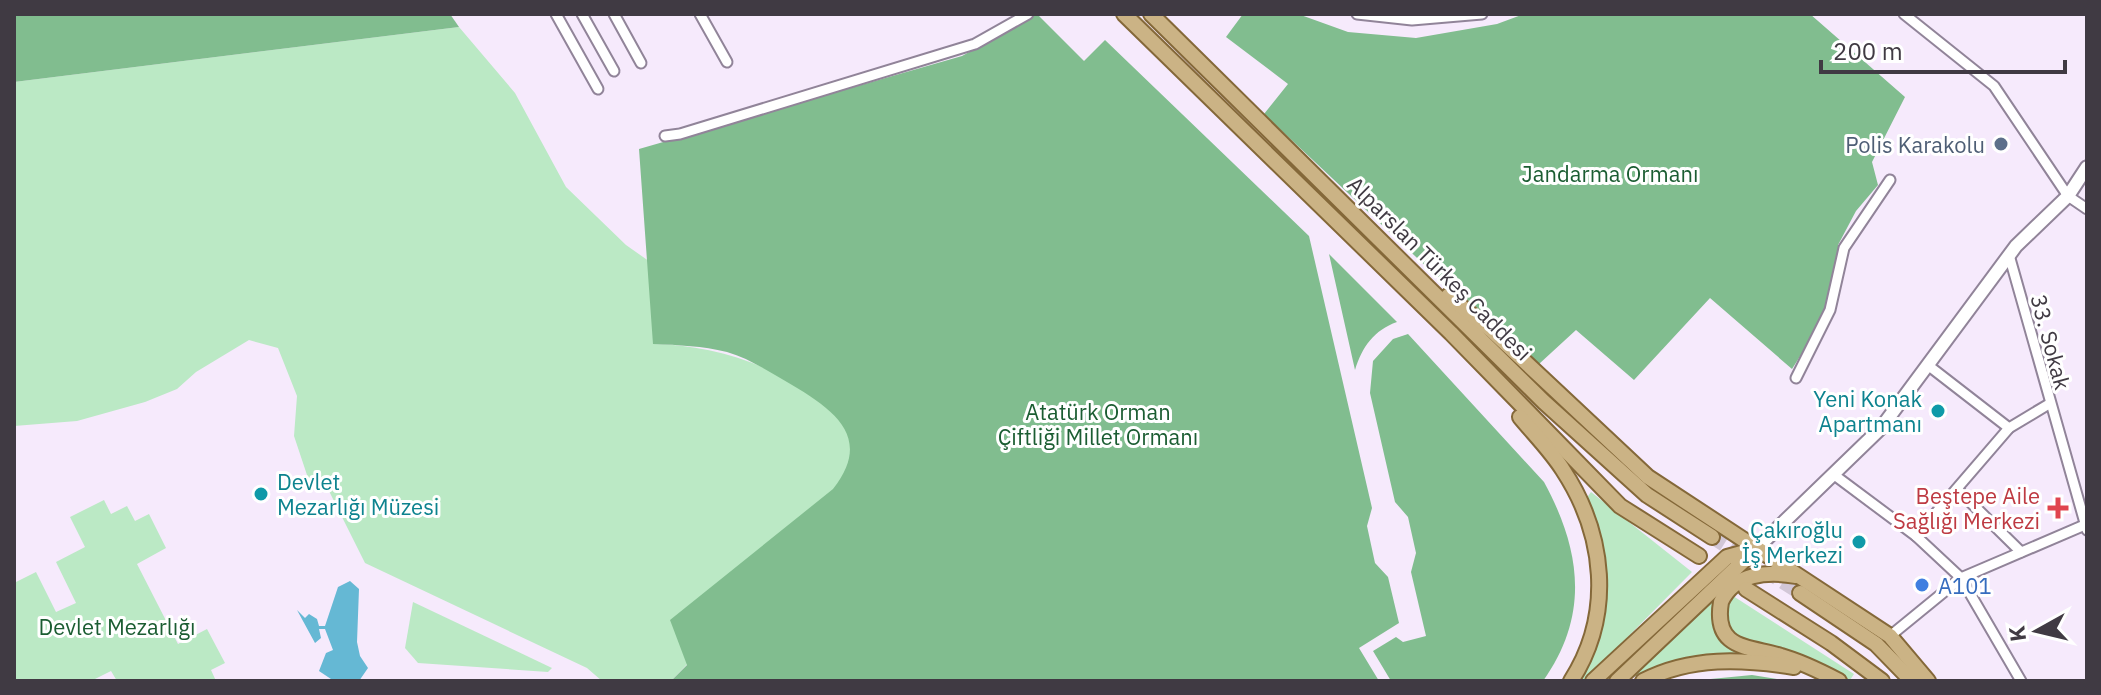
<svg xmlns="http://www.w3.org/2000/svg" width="2101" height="695" viewBox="0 0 2101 695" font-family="'IBM Plex Sans',sans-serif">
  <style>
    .green { fill: #bbe9c5 }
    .forest { fill: #81bd8f }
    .water { fill: #65b8d4 }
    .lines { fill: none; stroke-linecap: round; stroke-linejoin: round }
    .primary-tunnel { stroke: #d2c7d7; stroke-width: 14; stroke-dasharray: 14 7; stroke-linecap: butt }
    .minor-casing { stroke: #918499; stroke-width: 13 }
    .secondary-casing { stroke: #918499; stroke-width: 16 }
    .primary-casing { stroke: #846839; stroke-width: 18 }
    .minor { stroke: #fff; stroke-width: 9 }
    .secondary { stroke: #fff; stroke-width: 12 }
    .primary { stroke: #cbb385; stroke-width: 14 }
    .service-dot { fill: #5c6f8a; stroke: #fff; stroke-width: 3 }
    .culture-dot { fill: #0f9aa8; stroke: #fff; stroke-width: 3 }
    .health-dot { fill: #e0444e; stroke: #fff; stroke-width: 3 }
    .shop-dot { fill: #3f7fe0; stroke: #fff; stroke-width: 3 }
    .labels { text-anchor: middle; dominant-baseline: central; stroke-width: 6; stroke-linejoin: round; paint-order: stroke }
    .service-label { font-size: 22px; fill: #4e5e75; stroke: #fff; text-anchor: end }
    .park-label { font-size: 22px; fill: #1b5d32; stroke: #fff }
    .street-label { font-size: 22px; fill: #403a43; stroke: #fff }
    .culture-label { font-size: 22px; fill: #0d838f; stroke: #fff; text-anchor: end }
    .health-label { font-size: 22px; fill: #be3a42; stroke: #fff; text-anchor: end }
    .shop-label { font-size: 22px; fill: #366cbe; stroke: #fff; text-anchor: start }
  </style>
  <rect width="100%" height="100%" fill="#f6eafc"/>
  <g class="green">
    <path d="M459,27L515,93L566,187L626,245L653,264L654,344C720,345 798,371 842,423L932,409L671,681H602L587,668L365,563L325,483L308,478L294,436L297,396L278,348L249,340L196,372L177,389L145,402L77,421L14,426V82Z"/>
    <path d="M1591,492L1692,572L1584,681H1577L1602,549L1586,499Z"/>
    <path d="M104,500L111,514L127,506L135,521L149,514L166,548L137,564L178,644L207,629L225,663L211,670L216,681H117L111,671L91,681H14V583L36,572L56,612L76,603L56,562L85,547L70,517Z"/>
    <path d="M1719,590L1730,646L1741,653L1692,658L1620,681Z"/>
    <path d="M1730,594L1854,674L1850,680C1834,672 1816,661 1799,656C1760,645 1714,651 1730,594Z"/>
    <path d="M413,602L552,668L548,672L418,663L405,648Z"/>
  </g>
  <g class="forest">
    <path d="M14,14H450L459,27L14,82Z"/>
    <path d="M1037,14L1084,61L1105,40L1309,236L1372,508L1367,526L1375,563L1388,577L1399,623L1359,648L1379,681H671L687,665L670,620L833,489C875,436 831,408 787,382C768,371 748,358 727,352C702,346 679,345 653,344L639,149L962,56Z"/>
    <path d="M1243,14H1298L1348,32L1416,38L1497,24L1524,14H1810L1905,97L1872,162L1878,185L1856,211L1838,245V267L1818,328L1792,369L1710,298L1634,380L1576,330L1539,364L1509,333L1432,272L1264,114L1288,84L1226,37Z"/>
    <path d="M1329,254L1397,322C1374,330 1362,347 1355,370Z"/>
    <path d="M1408,334L1544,482C1581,550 1590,615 1543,681H1391L1373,651L1396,637L1403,642L1426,636L1411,572L1416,553L1408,517L1395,502L1370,393L1373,361L1393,339Z"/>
    <path d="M1752,675L1789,681H1690Z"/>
  </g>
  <path class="water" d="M350,581L359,589L357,642L360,656L368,668L359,681H334L319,671L326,653L333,650L325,629H319L321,638L315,643L297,610L305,618L309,614L317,619L319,626H325L338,587Z"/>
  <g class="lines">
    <path class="primary-tunnel" d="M1712,537L1800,593"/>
    <g class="minor-casing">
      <g id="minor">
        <path d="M556,14L598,89"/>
        <path d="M582,14L614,71"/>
        <path d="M614,14L641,63"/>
        <path d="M700,14L727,62"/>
        <path d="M1357,14L1412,20L1482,14"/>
        <path d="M1904,14L1994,86L2068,196L2087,209"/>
        <path d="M665,136L680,134L975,44L1028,14"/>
        <path d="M2009,255L2087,530"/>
        <path d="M1929,366L2009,428"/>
        <path d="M1796,378L1830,310L1844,248L1890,180"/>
        <path d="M1833,474L1916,536L1961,578L2021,681"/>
        <path d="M1957,489L2021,552"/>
        <path d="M1916,536L2009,428L2049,404"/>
        <path d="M1890,636L1961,578L2087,524"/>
      </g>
    </g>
    <g class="secondary-casing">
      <path id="secondary" d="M1756,549L1881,428L2016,246L2068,196L2087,167"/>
    </g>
    <g class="primary-casing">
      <g id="primary">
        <path d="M1124,14L1451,333L1620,506L1699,556"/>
        <path d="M1151,14L1544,402L1647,495L1712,537"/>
        <path d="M1448,296L1491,330L1648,477L1890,636L1928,681"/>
        <path d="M1520,417C1534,434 1551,451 1563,470C1605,534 1614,614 1571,681"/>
        <path d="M1796,576C1768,571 1734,573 1721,602C1713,650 1749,646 1781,656C1802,662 1820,671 1839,681"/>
        <path d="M1746,589L1831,643L1882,681"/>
        <path d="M1800,593L1876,644L1912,681"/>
        <path d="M1593,681L1727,557L1756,549"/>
        <path d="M1617,681L1756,549"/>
        <path d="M1643,681C1691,656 1743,659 1794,667"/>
      </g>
    </g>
    <use href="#minor" class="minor"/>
    <use href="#secondary" class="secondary"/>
    <use href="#primary" class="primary"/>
  </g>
  <circle class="service-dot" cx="2001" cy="144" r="8"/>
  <g class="culture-dot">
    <circle cx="1938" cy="411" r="8"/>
    <circle cx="261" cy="494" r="8"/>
    <circle cx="1859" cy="542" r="8"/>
  </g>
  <path class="health-dot" d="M2054 496h8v8h8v8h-8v8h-8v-8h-8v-8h8z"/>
  <circle class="shop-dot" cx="1922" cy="585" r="8"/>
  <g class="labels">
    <g class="service-label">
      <text x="1985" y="144">Polis Karakolu</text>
    </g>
    <g class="park-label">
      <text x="1610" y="173">Jandarma Ormanı</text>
      <text x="1098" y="411">Atatürk Orman<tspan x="1098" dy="25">Çiftliği Millet Ormanı</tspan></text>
      <text x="117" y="626">Devlet Mezarlığı</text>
    </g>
    <g class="street-label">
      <text transform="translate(1440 268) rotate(45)">Alparslan Türkeş Caddesi</text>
      <text transform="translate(2051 342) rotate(75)">33. Sokak</text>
    </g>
    <g class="culture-label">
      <text x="1922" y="398">Yeni Konak<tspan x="1922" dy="25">Apartmanı</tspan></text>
      <text x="277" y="481" text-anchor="start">Devlet<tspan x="277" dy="25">Mezarlığı Müzesi</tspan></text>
      <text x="1843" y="529">Çakıroğlu<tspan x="1843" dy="25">İş Merkezi</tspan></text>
    </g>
    <g class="health-label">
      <text x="2040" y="495">Beştepe Aile<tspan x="2040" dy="25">Sağlığı Merkezi</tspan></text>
    </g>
    <g class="shop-label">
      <text x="1938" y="585">A101</text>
    </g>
  </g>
  <rect width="2101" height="695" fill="none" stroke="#403a43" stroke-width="32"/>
  <g transform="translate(2037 631) rotate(262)" stroke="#ffffff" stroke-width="6" paint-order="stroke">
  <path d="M0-6L14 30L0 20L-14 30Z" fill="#403a43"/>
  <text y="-12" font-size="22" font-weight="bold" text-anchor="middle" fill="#403a43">K</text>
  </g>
  <path d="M1821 60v12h244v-12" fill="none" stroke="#403a43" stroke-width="4"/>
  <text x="1833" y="60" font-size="24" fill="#403a43" stroke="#ffffff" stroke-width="6" paint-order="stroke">200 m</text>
</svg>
